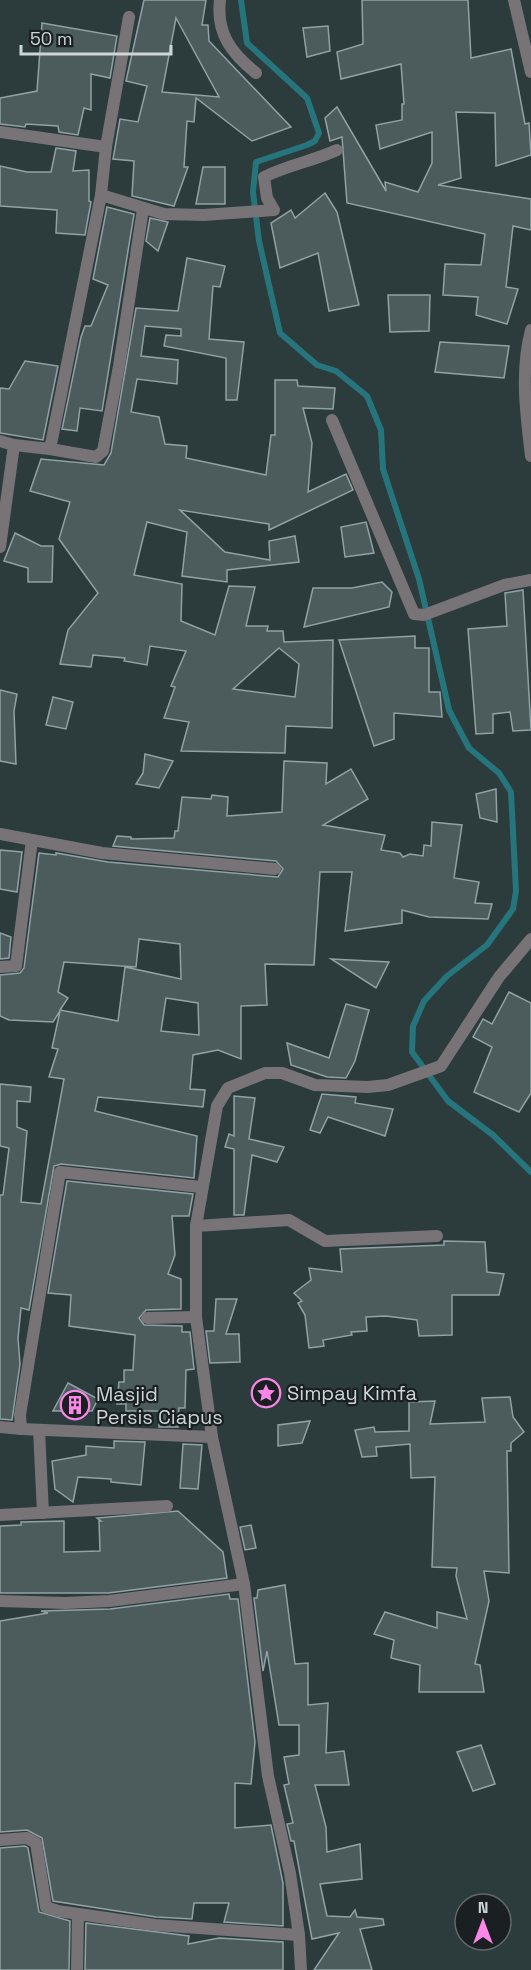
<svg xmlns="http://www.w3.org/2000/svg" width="531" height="1970" viewBox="0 0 531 1970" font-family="'Space Grotesk',sans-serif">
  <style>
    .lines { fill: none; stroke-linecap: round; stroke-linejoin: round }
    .stream { stroke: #26757c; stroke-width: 6 }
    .building { fill: #4c5c5d; stroke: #91a2a4; stroke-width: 1.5; fill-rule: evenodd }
    .minor { stroke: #787377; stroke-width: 12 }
    .labels { text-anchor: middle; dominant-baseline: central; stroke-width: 4.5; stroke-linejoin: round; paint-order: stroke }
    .poi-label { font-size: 20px; fill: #cdd5d6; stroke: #1a2021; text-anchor: start }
  </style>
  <rect width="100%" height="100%" fill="#2c3b3c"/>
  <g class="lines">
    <path class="stream" d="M241,0L247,43L307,98L319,133L315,141L307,145L256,162L253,192L259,241L280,333L317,365L336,371L367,396L381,430L383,469L419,579L449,710L469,748L499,773L511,792L516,891L513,909L487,945L447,976L424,1001L413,1026L412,1052L448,1101L493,1135L531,1172"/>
  </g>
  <g class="building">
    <path d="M144,0H206L202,25H208L209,41L291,127L252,141L196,98L194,122L187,121L184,167H188L174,206L132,196L134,161L113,159L120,119L138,122L147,86L126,81ZM176,18L219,97L162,92Z"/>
    <path d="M362,0H468L471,58L511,49L525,124L529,123L531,155L496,166L495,113L456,112L461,178L438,185L531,199V230L513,226L506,287L518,289L507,324L476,315L478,297L443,295L445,264L481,265L485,234L347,203L342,137L330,141L325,118L337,107L386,191L385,182L418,192L432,163V132L380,149L376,125L402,120V104H404L401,64L341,79L337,52L363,44Z"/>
    <path d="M42,23L117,36L110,78L91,74V110L84,108L78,135L59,132L58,126L26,124L25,127L0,124V98L37,91Z"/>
    <path d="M328,26L330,51L307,57L303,28Z"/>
    <path d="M56,148L76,151L73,171L89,170V201L91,202L85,235L56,233L57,210L0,206V166L27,172H51Z"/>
    <path d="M203,167H225V204H196Z"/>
    <path d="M325,193L337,212L359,305L329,311L318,253L280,268L271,223L291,210L295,218Z"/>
    <path d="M107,207L134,214L102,411L80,408L77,431L62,429L81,337L85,326H91L108,285L93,279Z"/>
    <path d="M150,218L168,222L158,251L146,241Z"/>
    <path d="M187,258L225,266L220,287L213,286L209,339L244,342L237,400H226V358L164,346L166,335L181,336V329L145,326L141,356L178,360L177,384L137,379L131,412L159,417L165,444L187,446L186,458L266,475L271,435H275V380H297L298,386L335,388L333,409L303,408L312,443L308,492L346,474L353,490L269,530V524L180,510L225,552L270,560L269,541L295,536L299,562L227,570V582L182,576L187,532L147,522L134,575L182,584L181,621L215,635L229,586L255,587L246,626H268L267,631H283L284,642L333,640L332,728L286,726L285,753L181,751L189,722L164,718L175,687L171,686L186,651L150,646L147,665L124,661L125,658L93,655L91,667L60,664L68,630L98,593L59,539L70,502L30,491L41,459L104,465L111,453L136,308L178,311ZM279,648L299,664L295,697L233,689Z"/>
    <path d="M388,295H430L429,331L390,332Z"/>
    <path d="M440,342L509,346L504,378L435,372Z"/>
    <path d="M25,361L58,366L43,440L0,433V388L9,389Z"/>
    <path d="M366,522L374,553L345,557L341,527Z"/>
    <path d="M15,533L41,546H53L52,582H28V568L4,561Z"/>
    <path d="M382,582L392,592L389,607L304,627L313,588H352Z"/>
    <path d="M523,590L531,730L513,731L510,712L493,714V733L476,734L468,629L507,626L505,593Z"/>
    <path d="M415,636V648H429V692H440L442,717L394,713V739L374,746L339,640Z"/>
    <path d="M0,690L17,694L14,711L16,764L0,761Z"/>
    <path d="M53,697L73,702L66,729L46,725Z"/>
    <path d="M145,754L173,761L159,788L136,784L143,773Z"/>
    <path d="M284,761L327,763L326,784L351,769L368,799L323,825L385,835L381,850L400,853L403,857L410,854L423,856L424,845L431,846L432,822L462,825L454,878L479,882L475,903L492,904L488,919L429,917L402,910V923L345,931L352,872H320L314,965L265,964L267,1005L241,1006V1059L218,1050L193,1055L190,1089L205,1090L203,1107L98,1097L95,1111L197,1136L194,1178L61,1164L54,1166L29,1310L21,1308L18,1338L20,1364L12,1420L0,1419V1195H3L9,1148L0,1146V1084L31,1087L30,1102L17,1101V1127L27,1131L21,1202L41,1204L64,1079L49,1077L58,1049L52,1048L60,1011L53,1022L9,1020L0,1016V975L20,973L24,968L39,853L56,855V853L108,862L278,877L283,869L276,861L113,846L117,836L131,837V839L174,838L175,831H178L182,797L211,799L212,795L228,797L227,816L282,812ZM139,939L180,944L181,979L125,967L118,1021L60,1010L68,998L58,992L64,962L136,967ZM166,998L198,1003L199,1035L161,1031Z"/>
    <path d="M496,789L497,822L480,818L476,794Z"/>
    <path d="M0,850L22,852L17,892L0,889Z"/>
    <path d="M0,933L11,937L9,958L0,959Z"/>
    <path d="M331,959L389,962L376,988Z"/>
    <path d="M509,992L531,1003V1093L519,1112L474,1092L492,1047L473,1037L483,1019L492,1024Z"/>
    <path d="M346,1004L369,1010L355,1061L346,1078L327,1077L291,1065L287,1043L329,1058Z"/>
    <path d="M322,1094L356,1097L355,1103L393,1109L385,1136L328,1117L320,1133L310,1130Z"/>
    <path d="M234,1096L255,1098L249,1139L284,1147L277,1162L252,1155L244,1215H234V1149L225,1147L229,1134L234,1136Z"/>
    <path d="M67,1181L193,1194L189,1216H172L175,1255L168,1274L181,1279V1309L146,1310L139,1318L144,1325L182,1326V1332H190L194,1369L186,1370L185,1408H179L178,1427H159L160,1411H126V1404H117L119,1382H124V1370H133L135,1335L69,1326L71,1295L48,1293Z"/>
    <path d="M444,1241L485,1242L487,1272L504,1274L499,1295H452V1335L419,1336L417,1320L386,1316L366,1317L367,1331L351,1332L352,1335L323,1340L324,1346L309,1348L305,1315L298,1303L302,1301L294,1293L311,1280L309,1268L342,1272L340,1249L444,1245Z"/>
    <path d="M216,1299H237L226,1334H239L240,1362L210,1363L206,1331H214Z"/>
    <path d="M68,1383L98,1399L92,1411H53Z"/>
    <path d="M510,1397L513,1417L524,1432L511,1443V1451H507L509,1573L484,1571L489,1601L475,1664L480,1665L484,1692H419L420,1665L391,1658L394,1640L374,1634L385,1612L437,1628V1612L467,1619L456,1576L457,1568L432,1567L435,1477L411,1478L410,1444L376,1447L377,1456L362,1457L355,1430L374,1427L375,1432L409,1431V1402L435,1401L430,1424L485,1422L482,1398Z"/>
    <path d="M310,1421L302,1443L278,1446V1425Z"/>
    <path d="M114,1441L145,1442L141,1485L111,1482V1479L78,1477L73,1502L55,1489L52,1461L86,1455V1446L114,1448Z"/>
    <path d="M183,1444L202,1445L198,1489L180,1488Z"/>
    <path d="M178,1511L223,1552L227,1578L108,1593H0V1526L21,1525V1522L64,1521V1552L100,1551L99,1521H101L97,1518Z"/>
    <path d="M251,1525L256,1548L245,1550L240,1527Z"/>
    <path d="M285,1585L295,1664L308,1663V1705L328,1703L326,1753L344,1751L349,1785H315L326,1827L327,1852L360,1844L362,1879L320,1884L327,1916L350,1917L355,1910L357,1917L383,1919L384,1925L360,1929L372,1970H314L339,1933L312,1939L294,1841H291L287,1824L293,1823L284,1785L289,1784L284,1757L299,1755V1725H279L267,1651L263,1671L254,1598H257L258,1590Z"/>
    <path d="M229,1594L230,1599H238L255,1742L251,1784L235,1783V1828L271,1825L283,1883V1926L224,1922L229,1903H194L192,1919L156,1917L53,1901L42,1838L27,1830L0,1832V1621L48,1613L41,1611L110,1609Z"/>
    <path d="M481,1745L495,1784L473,1791L457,1752Z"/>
    <path d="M25,1846L28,1848L39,1912L70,1921L69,1970H0V1848Z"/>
    <path d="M86,1923L189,1936L188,1944L219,1938L283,1942V1970H85Z"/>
  </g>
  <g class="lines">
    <g class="minor">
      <path d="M220,0C216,33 231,53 256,73"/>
      <path d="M514,0L531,72"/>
      <path d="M0,132L106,147L101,195L50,449L14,445L0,547"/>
      <path d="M106,147L129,17"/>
      <path d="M101,195L164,214L204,215L274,210L267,198L264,177C288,165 313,161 337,150"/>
      <path d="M531,330C520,372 526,413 531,456"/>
      <path d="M332,420L414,614L424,615L504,585L531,580"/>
      <path d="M0,441L14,445"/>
      <path d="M50,449L96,457L103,451L119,366L143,209"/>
      <path d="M0,834L102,853L275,869"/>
      <path d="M0,967L16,966L32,840"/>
      <path d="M201,1187L60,1172L20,1415L21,1429L212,1437"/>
      <path d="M196,1226L289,1220L325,1241L437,1236"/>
      <path d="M147,1318L196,1317"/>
      <path d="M0,1427L21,1429"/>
      <path d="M39,1430L43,1513"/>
      <path d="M0,1515L167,1506"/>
      <path d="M0,1601L65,1603L109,1601L244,1584"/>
      <path d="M0,1840L27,1838L36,1843L46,1907L58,1911L155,1925L299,1935"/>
      <path d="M77,1970L78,1914"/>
      <path d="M301,1970L299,1935L290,1873L268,1776L244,1584L212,1437L196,1317V1226L217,1106L228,1088L265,1073H282L315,1085L368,1087L388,1085L441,1066L499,977L531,939"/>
    </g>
  </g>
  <defs>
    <g id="sight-ring" transform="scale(1.5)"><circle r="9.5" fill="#1a2021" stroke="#fa87e7" stroke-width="1.5"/><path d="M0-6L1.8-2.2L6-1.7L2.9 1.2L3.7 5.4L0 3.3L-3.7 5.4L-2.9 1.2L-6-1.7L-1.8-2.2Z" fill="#fa87e7"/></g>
    <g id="building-ring" transform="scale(1.5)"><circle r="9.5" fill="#1a2021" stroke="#fa87e7" stroke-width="1.5"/><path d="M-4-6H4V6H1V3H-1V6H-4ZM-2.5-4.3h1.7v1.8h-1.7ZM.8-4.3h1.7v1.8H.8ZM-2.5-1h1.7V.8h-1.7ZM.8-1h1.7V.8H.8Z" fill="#fa87e7"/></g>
  </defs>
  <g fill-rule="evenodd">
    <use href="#sight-ring" x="266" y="1393"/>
    <use href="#building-ring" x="75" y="1405"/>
  </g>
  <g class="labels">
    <g class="poi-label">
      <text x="287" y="1393">Simpay Kimfa</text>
      <text x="96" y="1394">Masjid<tspan x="96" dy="23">Persis Ciapus</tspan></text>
    </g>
  </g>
  <g transform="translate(483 1922)"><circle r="28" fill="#1a2021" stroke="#626869" stroke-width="1.5"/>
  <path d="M0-4.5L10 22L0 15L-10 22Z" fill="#fa87e7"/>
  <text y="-9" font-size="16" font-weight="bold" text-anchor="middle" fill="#cdd5d6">N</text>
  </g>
  <path d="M21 45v9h150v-9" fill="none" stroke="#cdd5d6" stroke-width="3"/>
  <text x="30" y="45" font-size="18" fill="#cdd5d6" stroke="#1a2021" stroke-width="4.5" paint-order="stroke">50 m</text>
</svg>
